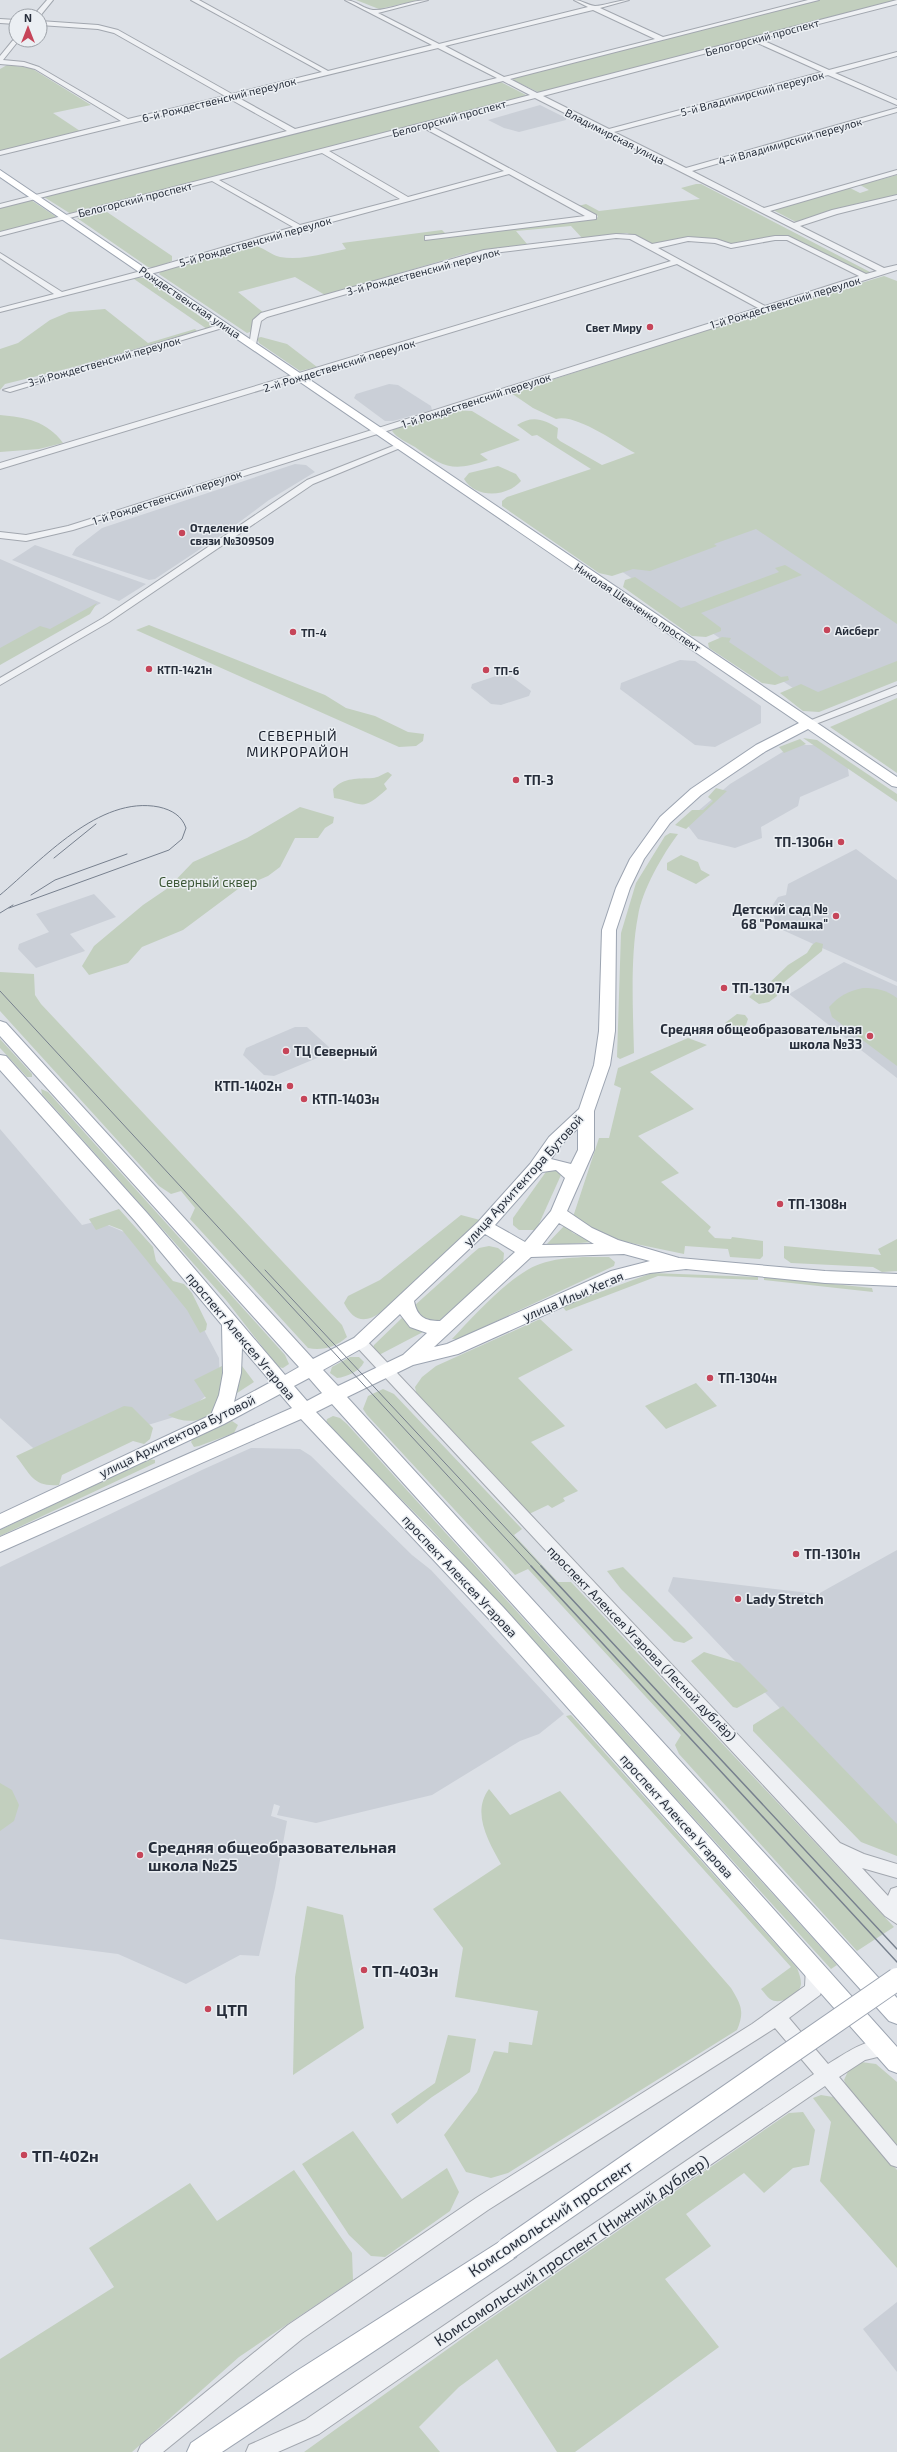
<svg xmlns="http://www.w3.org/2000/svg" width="897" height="2452" viewBox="0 0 897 2452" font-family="'Exo 2',sans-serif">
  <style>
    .built { fill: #cacfd7 }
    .green { fill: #c2cfbe }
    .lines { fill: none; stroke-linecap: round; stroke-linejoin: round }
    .minor-casing { stroke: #a2a7af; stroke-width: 2 }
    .major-casing { stroke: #9ca4b1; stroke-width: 2 }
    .minor { fill: #eff1f4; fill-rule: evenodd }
    .major { fill: #fff; fill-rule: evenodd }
    .tram-far1 { stroke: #77808e; stroke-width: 1 }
    .tram { stroke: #77808e; stroke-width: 1.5 }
    .major-bridge-casing { stroke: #9ca4b1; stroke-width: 24; stroke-linecap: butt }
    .major-bridge { stroke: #fff; stroke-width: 22 }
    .poi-dot { fill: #c64559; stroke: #ebeff3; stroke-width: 1.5 }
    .labels { text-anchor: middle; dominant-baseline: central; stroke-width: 3; stroke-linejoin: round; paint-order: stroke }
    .far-street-label { font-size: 11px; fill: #272e3b; stroke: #ebeff3 }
    .far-poi-label { font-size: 11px; font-weight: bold; fill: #272e3b; stroke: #ebeff3; text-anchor: start }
    .poi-label { font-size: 13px; font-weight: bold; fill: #272e3b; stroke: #ebeff3; text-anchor: start }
    .park-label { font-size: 13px; fill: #3b5635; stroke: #ebeff3 }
    .street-label { font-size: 13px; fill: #272e3b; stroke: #ebeff3 }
    .neighbourhood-label { font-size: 14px; letter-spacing: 1px; fill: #191f2c; stroke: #ebeff3 }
    .near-poi-label { font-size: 16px; font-weight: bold; fill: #272e3b; stroke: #ebeff3; text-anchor: start }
    .near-street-label { font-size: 16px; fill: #272e3b; stroke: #ebeff3 }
  </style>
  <rect width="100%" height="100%" fill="#dce0e6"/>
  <g class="built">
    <path d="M540,105L566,118V120L519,132L504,128L488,120Z"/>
    <path d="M389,384L398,385L431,406L432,410L393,421H385L354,398L356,394Z"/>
    <path d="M295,464L306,465L315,472L269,500L226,532L155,579L149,580L72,555L76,548L102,528Z"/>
    <path d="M754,523L897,621V668L815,703L621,571Z"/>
    <path d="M35,545L146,584L119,601L12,560Z"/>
    <path d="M0,559L101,603L50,631L0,649Z"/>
    <path d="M680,660L695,661L761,706V723L715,747L695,745L620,689L621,683Z"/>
    <path d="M499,675L511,676L531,691L529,696L501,705L491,704L471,688L472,684Z"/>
    <path d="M794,745H822L847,762L849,776L800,797L798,806L761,827L762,838L735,848L698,839L685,822L730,784Z"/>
    <path d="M856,849L897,880V982L776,927L772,906L778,897L786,895L788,884Z"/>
    <path d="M94,894L116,917L70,934L85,951L36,968L18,949L19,944L49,932L36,914Z"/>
    <path d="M844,962L897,986V1078L789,994Z"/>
    <path d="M295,1027H307L330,1048L329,1053L274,1076L264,1075L243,1055L246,1048Z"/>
    <path d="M0,1129L82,1225L98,1221L138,1238L194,1311L219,1358L220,1384L184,1414L43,1457L0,1418Z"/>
    <path d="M251,1448L300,1449L311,1456L412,1555L431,1570L564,1714L539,1734L520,1741L432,1795L316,1823L277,1815L280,1806L274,1804L271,1816L287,1821L275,1888L259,1956L240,1955L186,1984L118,1954L0,1939V1567L204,1469Z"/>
    <path d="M897,1550V1831L668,1591L673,1577L818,1594Z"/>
    <path d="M897,2302V2372L863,2329Z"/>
  </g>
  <g class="green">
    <path d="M356,0H419L379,9Z"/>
    <path d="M820,0H897L543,92H538L513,80L515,77Z"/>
    <path d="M7,65L31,68L91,105L53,113L80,131L0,151V69Z"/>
    <path d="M499,81L528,96L71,214L44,197Z"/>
    <path d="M897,175V196L859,203L796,222L773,210L850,188L860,193L869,190L860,185Z"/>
    <path d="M696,184H701L870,272L869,274L860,272L801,242L782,236L733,245L686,239L652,245L627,233L582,238L571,226L516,231L527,244L468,253L325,295L295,277L238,292L264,313L250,332L247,333L159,274L161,271L248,245C262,245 268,254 280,257C301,261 326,253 346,249L342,243L442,230L449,237L597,218L598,216L578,206L586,204L599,211L700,199L681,188Z"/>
    <path d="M31,200L58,218L0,233V208Z"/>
    <path d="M97,211L107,212L172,256V261L155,268L148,267L77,218Z"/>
    <path d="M884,276L897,281V624L756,529L714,544L717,546L650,571L633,569L612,576L599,573L502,506V501L507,497L591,469L537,435L532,436L517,425C532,415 544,419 558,428L557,438L560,441L602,465L635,453C617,443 575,413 556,419L533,408L511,393L691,335Z"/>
    <path d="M136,277L144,278L214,326L213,327L207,329L134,279Z"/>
    <path d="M105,309L148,343L195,329L197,331L70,368L5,384L0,390V349L18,343L50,320L69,312Z"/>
    <path d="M261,337L287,344L317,367L300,371L259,343L257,338Z"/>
    <path d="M452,410L472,411L520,440L480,454L488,460C453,472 444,468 415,447C408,443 397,438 392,431L397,427Z"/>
    <path d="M0,415C25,417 47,421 63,443L39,449L0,452Z"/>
    <path d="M498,466L516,474L521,481C507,497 476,499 464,479L469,473Z"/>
    <path d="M785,565L802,575L701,613L721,628V631L706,637L692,636L623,587L625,580L635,577L681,608L779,572L775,568Z"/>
    <path d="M97,603L90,614L0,665V648L40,626L50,629Z"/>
    <path d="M149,625L325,695L346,708L375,716L408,732L424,734L423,741L416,746L399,747L136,630Z"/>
    <path d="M722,637L731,638L729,642L781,677L788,676L789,680L775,685L762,683L709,648L708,643Z"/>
    <path d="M897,661V681L819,712L803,711L780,693L801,684L818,692Z"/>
    <path d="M897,698V773L830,727Z"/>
    <path d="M803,738L817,740L897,794V802Z"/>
    <path d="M800,739L806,744L784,753L779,747Z"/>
    <path d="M388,772L392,775L384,784L387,789C361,812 366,804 334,798L333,789C345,777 357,779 373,778C377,778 383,774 388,772Z"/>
    <path d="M716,788L727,791L686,829L675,825L692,810H703L713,801L708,797Z"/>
    <path d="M300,807L334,817L333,823L325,828L318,838H295L280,867L268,876L238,889L183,930L142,947L128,963L89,975L82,966L94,946L143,905L168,888L193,862L247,838Z"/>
    <path d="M670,833L678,834C663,854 642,890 638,916C630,957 633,1010 634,1053L620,1059L617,1057L621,933L636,883L665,836Z"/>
    <path d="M681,855L698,862L701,870L710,875L696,884L667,870V863Z"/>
    <path d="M816,942L823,944L822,951L777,988V996L769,1002L759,1004L749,997L754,992L762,990L788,965L807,953L812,945Z"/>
    <path d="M0,972L34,974L35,995L41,1004L342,1325L347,1337C336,1347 322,1351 308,1348L190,1219L195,1208L181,1191L171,1194L159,1186L0,1011Z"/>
    <path d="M863,988C877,988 886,990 897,998V1066L832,1017L829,1007C839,996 848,991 863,988Z"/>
    <path d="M737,1014L745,1015L748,1019L746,1025L736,1033L725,1027V1023Z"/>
    <path d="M688,1038L707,1045L650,1072L694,1109L638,1136L679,1173L661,1182L711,1227L708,1231L715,1238L731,1239L732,1237L763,1241V1256L760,1259L730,1257L728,1249L685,1246L684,1254L612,1239L585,1229L573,1217L599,1138H609L621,1088L614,1085L618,1068Z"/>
    <path d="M0,1039L32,1074V1077H27L0,1048Z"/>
    <path d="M41,1089L48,1092L285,1355L289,1364L283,1368L278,1367L226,1300L42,1094Z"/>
    <path d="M548,1169L560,1170L561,1175L538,1226L535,1230H519L513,1225V1218Z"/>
    <path d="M119,1209L153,1247L156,1261L173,1281L184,1284L192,1293L207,1324L206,1330L200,1333L187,1310L122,1230L109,1225L96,1230L89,1219Z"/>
    <path d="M461,1215L480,1220L381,1312C365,1324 353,1321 344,1303L348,1296L380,1280Z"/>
    <path d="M565,1225L573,1233L592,1242L545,1246Z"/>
    <path d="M897,1239V1271L882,1272L873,1267L791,1263L784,1258V1246L881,1255L878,1249Z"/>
    <path d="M489,1246L498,1248L504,1253L503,1264L440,1320L431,1324L423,1321L414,1306L473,1253L479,1248Z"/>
    <path d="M583,1257H609L615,1262L614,1266L458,1339H452C474,1316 511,1274 540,1264C554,1259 568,1258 583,1257Z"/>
    <path d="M652,1273L758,1277V1280L658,1276L566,1311L562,1306Z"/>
    <path d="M764,1277L872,1288L873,1292L764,1280Z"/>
    <path d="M403,1317L409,1325L423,1332L379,1355L373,1348L374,1345Z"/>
    <path d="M540,1319L573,1350L518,1378L565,1426L531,1442L578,1491L563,1498L565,1501L552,1508L548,1505L529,1514L417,1396L415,1387L422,1377L436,1366Z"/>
    <path d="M350,1357H359L364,1362C360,1371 347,1377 337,1378L330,1373L332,1367Z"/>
    <path d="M236,1358L254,1382L234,1395Z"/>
    <path d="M228,1363C229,1374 222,1401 214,1410C203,1424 182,1423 168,1415L206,1398L194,1380Z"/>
    <path d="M696,1383L717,1406L666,1429L645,1406Z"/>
    <path d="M383,1389L394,1394L522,1529L514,1535L558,1582H571L894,1927L857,1951L679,1754L675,1745L681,1735L528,1569L515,1575L367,1415L363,1409L368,1396Z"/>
    <path d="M124,1406L132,1407L153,1428L150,1439L144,1444L133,1441L62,1475L59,1485C33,1487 31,1475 16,1456Z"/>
    <path d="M333,1416L340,1418L347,1424L837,1965L831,1969L431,1529L332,1430L326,1423L327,1419Z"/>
    <path d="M232,1421L238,1425L234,1433L199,1446L194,1447L191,1442L193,1438Z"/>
    <path d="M149,1459L155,1460V1463L0,1536V1530Z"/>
    <path d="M623,1567L685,1629L693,1638L684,1643L674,1641L621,1589L607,1571Z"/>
    <path d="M704,1652L740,1663L768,1691L737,1708L733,1707L691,1661Z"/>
    <path d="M783,1706L897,1824V1856L861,1842L753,1731V1725Z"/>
    <path d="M571,1715L797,1968C799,1973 801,1978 801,1984C800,1995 780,2006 770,1999C767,1997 764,1992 761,1989L791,1967L566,1716Z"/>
    <path d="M0,1783L12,1790L19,1805L14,1821L0,1831Z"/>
    <path d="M489,1789L510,1815L560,1791L731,1988C741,2005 745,2011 737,2030L508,2173L491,2178L466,2172L444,2135L477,2092L494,2051L508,2053L509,2042L532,2045L538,2011L455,1997L463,1948L433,1909L501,1864C489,1842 471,1813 489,1789Z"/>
    <path d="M307,1906L343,1915L364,2028L293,2075L295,1977Z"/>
    <path d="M448,2035L476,2039L470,2072L432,2097L397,2124L391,2114L435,2083Z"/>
    <path d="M861,2062L876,2064L897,2082V2149L851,2096L844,2080L849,2069Z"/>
    <path d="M821,2095L833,2097L897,2170V2268L820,2181L831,2122L813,2098Z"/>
    <path d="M803,2112L815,2130L809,2165L793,2168L764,2193L744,2173L686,2214L711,2246L665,2279L719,2347L575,2452H557L497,2359L459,2387L419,2427L440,2452H304L477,2328L789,2113Z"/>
    <path d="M353,2131L402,2199L447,2168L459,2192L450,2211L385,2257L371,2256L349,2235L302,2164Z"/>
    <path d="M294,2170L352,2253L353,2280L239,2357L132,2452H0V2359L114,2287L89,2248L190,2183L217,2221Z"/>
  </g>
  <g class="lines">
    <g class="minor-casing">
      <g id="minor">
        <path d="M47,0H53L40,16H33Z"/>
        <path d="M191,0H199L328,71L432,45L345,0C356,0 363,9 373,10C387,11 410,0 428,0L378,13L439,44L588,7L574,0C582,0 587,5 595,6C604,6 618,0 629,0L600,8L663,37L808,0H819L510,79L537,93L897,0V4L760,39L829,70L897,52V56L835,73L897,100V105L828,75L614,132L686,168L897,108V112L692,171L764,208L897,170V174L770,211L794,223L832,210L897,195V199L837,214L800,226L884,268L897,265V270L73,530L26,541L0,538V532L26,535L68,526L758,308L677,264L0,469V463L671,261L630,239L616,238L485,254L267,317L261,321L256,344L249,346L253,320L261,313L484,250L616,234L635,235L652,244L688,237L716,239L731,244L775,236H788L866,274L877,271L535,98L429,125L596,215V219L425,240V236H428L585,216L509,174L302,230L162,271L0,312V308L54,294L0,258V253L62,292L156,267L293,227L212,181L0,236V232L530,95L503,81L0,208V204L287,131L230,99L0,155V151L121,121L35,69L23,66L0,64V56L14,39L19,40L3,60L24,62L39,67L128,119L225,96L114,33L98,29L40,25V21L98,25L118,30L232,94L322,72ZM593,10L655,39L504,77L445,46ZM753,41L822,72L609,129L543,96ZM438,48L497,78L295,129L237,97ZM422,127L504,171L408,197L329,151ZM322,153L400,199L300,225L219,180ZM775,240H787L859,276L765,306L658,248L688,241L715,243L731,248Z"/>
        <path d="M0,19L16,20V24L0,23Z"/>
        <path d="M222,324L229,326L10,392L3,390Z"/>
        <path d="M398,444L405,446L313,484L109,622L0,685V678L103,618L307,480Z"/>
        <path d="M897,686V693L813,725L809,726L804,723Z"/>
        <path d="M360,1337L365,1339L840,1843L864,1854L897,1864V1878L862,1868L888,1896L891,1889L897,1887V1924L885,1916L355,1345L353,1342L355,1339Z"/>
        <path d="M814,1960L820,1963C824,1972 824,1986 820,1995L789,2018L828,2064C845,2054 869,2035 890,2042L893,2048L890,2054L865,2060L839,2077L897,2146V2167L891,2165L825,2086L319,2434L278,2452H246L249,2445L305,2420L814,2074L775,2028L488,2210L302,2339L163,2452H138L141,2445L288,2325L476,2198L752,2024L805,1986L806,1968L808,1963Z"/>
      </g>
    </g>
    <g class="major-casing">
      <g id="major">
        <path d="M0,170L897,777V787L892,786L808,729L766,751L701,795L670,823L644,859L630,888L616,930L615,1031L610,1065L594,1111V1150L567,1211L592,1228L618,1240L679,1258L825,1271L897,1274V1286L825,1283L686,1269L650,1273L622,1280L458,1354L413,1365L347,1397L897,1998V2024L889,2021L332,1404L316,1412L503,1607L897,2047V2073L889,2070L489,1619L301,1419L0,1552V1537L292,1408L280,1394L224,1424L0,1529V1514L211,1415L219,1395L223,1373L222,1325L135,1221L0,1070V1055L6,1056L147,1213L285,1375L299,1367L0,1036V1021L6,1023L313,1359L354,1338L478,1222L530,1164L549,1137L579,1109L594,1065L599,1031L602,930L616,888L630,859L660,817L691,789L756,745L799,723L0,177ZM578,1128V1150L571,1164L551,1159L561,1145ZM556,1170L565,1178L551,1211L525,1242L495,1225L542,1172ZM559,1223L594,1244L542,1245ZM485,1234L515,1252L440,1321C425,1321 417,1317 414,1301ZM624,1254L650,1261L611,1271L447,1344L434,1347L531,1257ZM400,1314L410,1327L427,1333L403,1355L338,1386L323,1370L366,1346ZM242,1348L271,1382L234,1402L241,1373ZM309,1378L322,1393L307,1401L294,1386Z"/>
        <path d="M507,2237L516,2241L519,2249L516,2257L222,2452H187L191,2443L295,2372Z"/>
      </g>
    </g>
    <use href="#minor" class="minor"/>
    <use href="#major" class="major"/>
    <g class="tram-far1">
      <path d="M54,858L96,824"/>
      <path d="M0,895C42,860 99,795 159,807C172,810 182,816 186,828L182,839L169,850L9,908"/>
      <path d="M31,895L55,880L127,854"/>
      <path d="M0,913L13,905"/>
      <path d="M0,991L532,1567"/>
      <path d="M265,1270L542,1567"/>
    </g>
    <g class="tram">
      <path d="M531,1566L897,1962"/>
      <path d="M541,1566L897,1949"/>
    </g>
    <g class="major-bridge-casing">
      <path id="major-bridge" d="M507,2249L897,1979"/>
    </g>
    <use href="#major-bridge" class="major-bridge"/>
  </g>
  <g class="poi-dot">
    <circle cx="650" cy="327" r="4"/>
    <circle cx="182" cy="533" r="4"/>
    <circle cx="827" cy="630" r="4"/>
    <circle cx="293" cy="632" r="4"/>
    <circle cx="149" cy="669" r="4"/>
    <circle cx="486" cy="670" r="4"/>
    <circle cx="516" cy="780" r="4"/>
    <circle cx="841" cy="842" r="4"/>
    <circle cx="836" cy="916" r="4"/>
    <circle cx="724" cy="988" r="4"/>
    <circle cx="870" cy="1036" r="4"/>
    <circle cx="286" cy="1051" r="4"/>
    <circle cx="290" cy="1086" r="4"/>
    <circle cx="304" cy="1099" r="4"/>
    <circle cx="780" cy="1204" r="4"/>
    <circle cx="710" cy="1378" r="4"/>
    <circle cx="796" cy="1554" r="4"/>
    <circle cx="738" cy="1599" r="4"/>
    <circle cx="140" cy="1855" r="4"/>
    <circle cx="364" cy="1970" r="4"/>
    <circle cx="208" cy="2009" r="4"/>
    <circle cx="24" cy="2155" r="4"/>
  </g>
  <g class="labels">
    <g class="far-street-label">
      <text transform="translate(762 37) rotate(-15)">Белогорский проспект</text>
      <text transform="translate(752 93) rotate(-15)">5-й Владимирский переулок</text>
      <text transform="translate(219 99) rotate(-14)">6-й Рождественский переулок</text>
      <text transform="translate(449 118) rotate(-15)">Белогорский проспект</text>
      <text transform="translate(615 136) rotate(27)">Владимирская улица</text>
      <text transform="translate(790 141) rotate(-16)">4-й Владимирский переулок</text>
      <text transform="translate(135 199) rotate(-14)">Белогорский проспект</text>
      <text transform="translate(255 241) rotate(-16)">5-й Рождественский переулок</text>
      <text transform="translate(423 271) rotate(-15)">3-й Рождественский переулок</text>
      <text transform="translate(190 302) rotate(34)">Рождественская улица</text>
      <text transform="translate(785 302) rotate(-17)">1-й Рождественский переулок</text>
      <text transform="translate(104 361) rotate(-16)">3-й Рождественский переулок</text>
      <text transform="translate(339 365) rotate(-17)">2-й Рождественский переулок</text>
      <text transform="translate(476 400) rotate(-18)">1-й Рождественский переулок</text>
      <text transform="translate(167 497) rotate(-18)">1-й Рождественский переулок</text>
      <text transform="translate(638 607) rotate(34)">Николая Шевченко проспект</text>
    </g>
    <g class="far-poi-label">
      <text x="642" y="327" text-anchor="end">Свет Миру</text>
      <text x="190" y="527">Отделение<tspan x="190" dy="13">связи №309509</tspan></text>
      <text x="835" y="630">Айсберг</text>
      <text x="301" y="632">ТП-4</text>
      <text x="157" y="669">КТП-1421н</text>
      <text x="494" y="670">ТП-6</text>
    </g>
    <g class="poi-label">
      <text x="524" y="780">ТП-3</text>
      <text x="833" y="842" text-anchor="end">ТП-1306н</text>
      <text x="828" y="909" text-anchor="end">Детский сад №<tspan x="828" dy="15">68 "Ромашка"</tspan></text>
      <text x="732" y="988">ТП-1307н</text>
      <text x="862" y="1029" text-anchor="end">Средняя общеобразовательная<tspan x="862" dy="15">школа №33</tspan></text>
      <text x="294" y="1051">ТЦ Северный</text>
      <text x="282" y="1086" text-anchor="end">КТП-1402н</text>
      <text x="312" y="1099">КТП-1403н</text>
      <text x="788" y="1204">ТП-1308н</text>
      <text x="718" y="1378">ТП-1304н</text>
      <text x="804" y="1554">ТП-1301н</text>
      <text x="746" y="1599">Lady Stretch</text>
    </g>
    <g class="park-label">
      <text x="208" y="882">Северный сквер</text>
    </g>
    <g class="street-label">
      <text transform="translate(523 1180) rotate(-48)">улица Архитектора Бутовой</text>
      <text transform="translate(573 1296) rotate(-23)">улица Ильи Хегая</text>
      <text transform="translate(241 1336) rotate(50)">проспект Алексея Угарова</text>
      <text transform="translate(177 1436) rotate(-26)">улица Архитектора Бутовой</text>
      <text transform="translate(460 1576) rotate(47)">проспект Алексея Угарова</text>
      <text transform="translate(642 1643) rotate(46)">проспект Алексея Угарова (Лесной дублёр)</text>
      <text transform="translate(677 1816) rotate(48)">проспект Алексея Угарова</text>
    </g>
    <g class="neighbourhood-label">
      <text x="298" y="735">СЕВЕРНЫЙ<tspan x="298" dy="16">МИКРОРАЙОН</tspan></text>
    </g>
    <g class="near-poi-label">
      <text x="148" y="1846">Средняя общеобразовательная<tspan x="148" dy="18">школа №25</tspan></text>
      <text x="372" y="1970">ТП-403н</text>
      <text x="216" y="2009">ЦТП</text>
      <text x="32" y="2155">ТП-402н</text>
    </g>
    <g class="near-street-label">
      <text transform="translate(550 2218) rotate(-34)">Комсомольский проспект</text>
      <text transform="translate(571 2250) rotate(-34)">Комсомольский проспект (Нижний дублер)</text>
    </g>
  </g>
  <g transform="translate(28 28)"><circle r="19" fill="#ebeff3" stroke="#9da2a9"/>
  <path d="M0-3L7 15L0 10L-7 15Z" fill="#c64559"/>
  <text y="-6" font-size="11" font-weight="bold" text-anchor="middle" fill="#272e3b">N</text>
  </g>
</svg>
